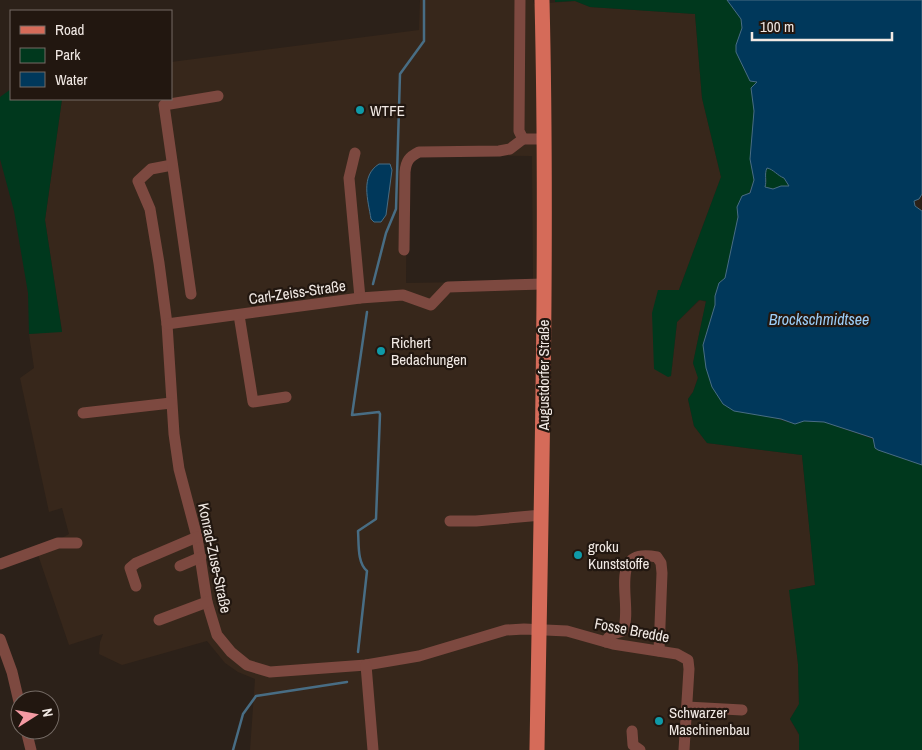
<svg xmlns="http://www.w3.org/2000/svg" width="922" height="750" viewBox="0 0 922 750" font-family="'Archivo Narrow',sans-serif">
  <style>
    .built { fill: #37271b; fill-rule: evenodd }
    .green { fill: #00381d }
    .water { fill: #00385b; stroke: #486d84; fill-rule: evenodd }
    .lines { fill: none; stroke-linecap: round; stroke-linejoin: round }
    .stream { stroke: #486d84; stroke-width: 2.5 }
    .minor { stroke: #7d4940; stroke-width: 11 }
    .major { stroke: #d56b59; stroke-width: 15 }
    .culture-dot { fill: #0f9aa8; stroke: #221710; stroke-width: 2 }
    .labels { text-anchor: middle; dominant-baseline: central; stroke-width: 4.5; stroke-linejoin: round; paint-order: stroke }
    .poi-label { font-size: 15px; fill: #f1e9e4; stroke: #221710; text-anchor: start }
    .street-label { font-size: 15px; fill: #f1e9e4; stroke: #221710 }
    .water-label { font-size: 16px; font-style: italic; fill: #9ccef8; stroke: #221710 }
  </style>
  <rect width="100%" height="100%" fill="#2c2119"/>
  <path class="built" d="M420,0H533L534,4L575,1L590,7L695,14L702,98L721,177L679,290L671,376L677,322L700,300L706,302L693,363L698,377L693,392L688,399L694,426L707,443L802,455L815,585L790,590L798,664L799,705L790,719L799,735V750H250L255,679L238,672L225,663L207,641L122,665L99,654L100,642L103,634L69,645L37,552L69,534L62,508L49,512L20,378L34,368L29,334L62,331L45,220L62,99H171V62L419,30ZM420,155L532,156L533,281L406,283L407,173L413,159Z"/>
  <g class="green">
    <path d="M555,0H727L741,19L742,28L739,36L743,67L750,81L757,82L751,88L754,110L750,159L754,180L749,193L742,196L737,207L738,217L725,278L719,283L715,296V305L703,344L708,374L774,418L795,424L804,421L824,422L873,439L875,448L878,450L922,465V750H799V734L790,719L799,704L798,664L789,590L815,585L802,455L707,443L694,426L688,399L693,392L698,378L693,363L706,301L699,300L677,322L671,376L668,377L654,369L652,313L658,290H679L721,177L702,98L695,14L590,7L575,1L555,2Z"/>
    <path d="M11,89V99H62L45,220L62,332L29,334L28,293L14,211L0,159V97Z"/>
    <path d="M767,168C774,169 778,176 784,178L789,186H781L774,189L765,187C768,180 764,174 767,168Z"/>
  </g>
  <g class="water">
    <path d="M727,0H922V194L919,199L914,201L915,206L922,211V465L878,450L875,448L873,438L824,422L804,421L795,424L781,419L734,411L723,404L712,387L706,368L703,345L715,305V296L719,283L725,278L738,217L737,207L742,196L750,193L754,180L750,159L754,111L751,88L757,82L750,81L736,52V45L742,28L741,19ZM767,168C773,169 778,176 784,178L789,186H781L773,189L765,187C767,181 764,174 767,168Z"/>
    <path d="M379,164H390L392,170L386,215L381,222H374L371,219C368,200 360,176 379,164Z"/>
  </g>
  <g class="lines">
    <g class="stream">
      <path d="M373,284L386,233L396,209L400,74L424,41V0"/>
      <path d="M358,652L367,571C357,563 359,543 358,531L376,519L380,414L379,412L352,415L367,312"/>
      <path d="M233,750L243,714L256,696L347,682"/>
    </g>
    <g class="minor">
      <path d="M520,0L519,131L523,139"/>
      <path d="M355,153L349,178L360,298"/>
      <path d="M172,165L151,169L138,181L150,209L159,263L167,324L174,434L179,469L197,537L207,602L217,635L231,652L247,665L270,672L366,665L419,656L506,630L524,629L567,631L613,644L677,654L688,660L689,669L684,750"/>
      <path d="M404,250L405,172C406,161 409,157 419,152L499,151L510,149L523,139H544"/>
      <path d="M191,294L164,105L218,96"/>
      <path d="M239,315L253,402L286,397"/>
      <path d="M167,324L360,298L403,295L431,305L448,287L543,284"/>
      <path d="M83,413L171,403"/>
      <path d="M450,521H476L542,515"/>
      <path d="M0,564L58,543H77"/>
      <path d="M180,566L201,557"/>
      <path d="M136,586L130,568L136,563L197,537"/>
      <path d="M159,620L207,602"/>
      <path d="M0,639L12,672L20,706"/>
      <path d="M606,642C609,634 615,633 623,631C634,604 605,546 657,557L661,563L662,573L659,651"/>
      <path d="M366,665L373,750"/>
      <path d="M687,707L742,710"/>
      <path d="M26,730L31,750"/>
      <path d="M632,731L633,745L640,750"/>
    </g>
    <path class="major" d="M537,750C541,500 548,250 542,0"/>
  </g>
  <g class="culture-dot">
    <circle cx="360" cy="110" r="5"/>
    <circle cx="381" cy="351" r="5"/>
    <circle cx="578" cy="555" r="5"/>
    <circle cx="659" cy="721" r="5"/>
  </g>
  <g class="labels">
    <g class="poi-label">
      <text x="370" y="110">WTFE</text>
      <text x="391" y="342">Richert<tspan x="391" dy="17">Bedachungen</tspan></text>
      <text x="588" y="546">groku<tspan x="588" dy="17">Kunststoffe</tspan></text>
      <text x="669" y="712">Schwarzer<tspan x="669" dy="17">Maschinenbau</tspan></text>
    </g>
    <g class="street-label">
      <text transform="translate(297 292) rotate(-8)">Carl-Zeiss-Straße</text>
      <text transform="translate(543 375) rotate(-90)">Augustdorfer Straße</text>
      <text transform="translate(215 558) rotate(78)">Konrad-Zuse-Straße</text>
      <text transform="translate(632 630) rotate(11)">Fosse Bredde</text>
    </g>
    <g class="water-label">
      <text x="819" y="319">Brockschmidtsee</text>
    </g>
  </g>
  <rect x="10" y="10" width="162" height="90" fill="#221710" stroke="#756b65"/>
  <rect x="20" y="26" width="25" height="8" fill="#d56b59" stroke="#756b65"/>
  <text x="55" y="35" font-size="15" fill="#f1e9e4">Road</text>
  <rect x="20" y="48" width="25" height="15" fill="#00381d" stroke="#756b65"/>
  <text x="55" y="60" font-size="15" fill="#f1e9e4">Park</text>
  <rect x="20" y="72" width="25" height="15" fill="#00385b" stroke="#756b65"/>
  <text x="55" y="85" font-size="15" fill="#f1e9e4">Water</text>
  <g transform="translate(35 715) rotate(79)"><circle r="24" fill="#221710" stroke="#756b65"/>
  <path d="M0-4L9 19L0 12L-9 19Z" fill="#f49aa3"/>
  <text y="-8" font-size="14" font-weight="bold" text-anchor="middle" fill="#f1e9e4">N</text>
  </g>
  <path d="M752 32v8h140v-8" fill="none" stroke="#f1e9e4" stroke-width="2.5"/>
  <text x="760" y="32" font-size="15" fill="#f1e9e4" stroke="#221710" stroke-width="4" paint-order="stroke">100 m</text>
</svg>
